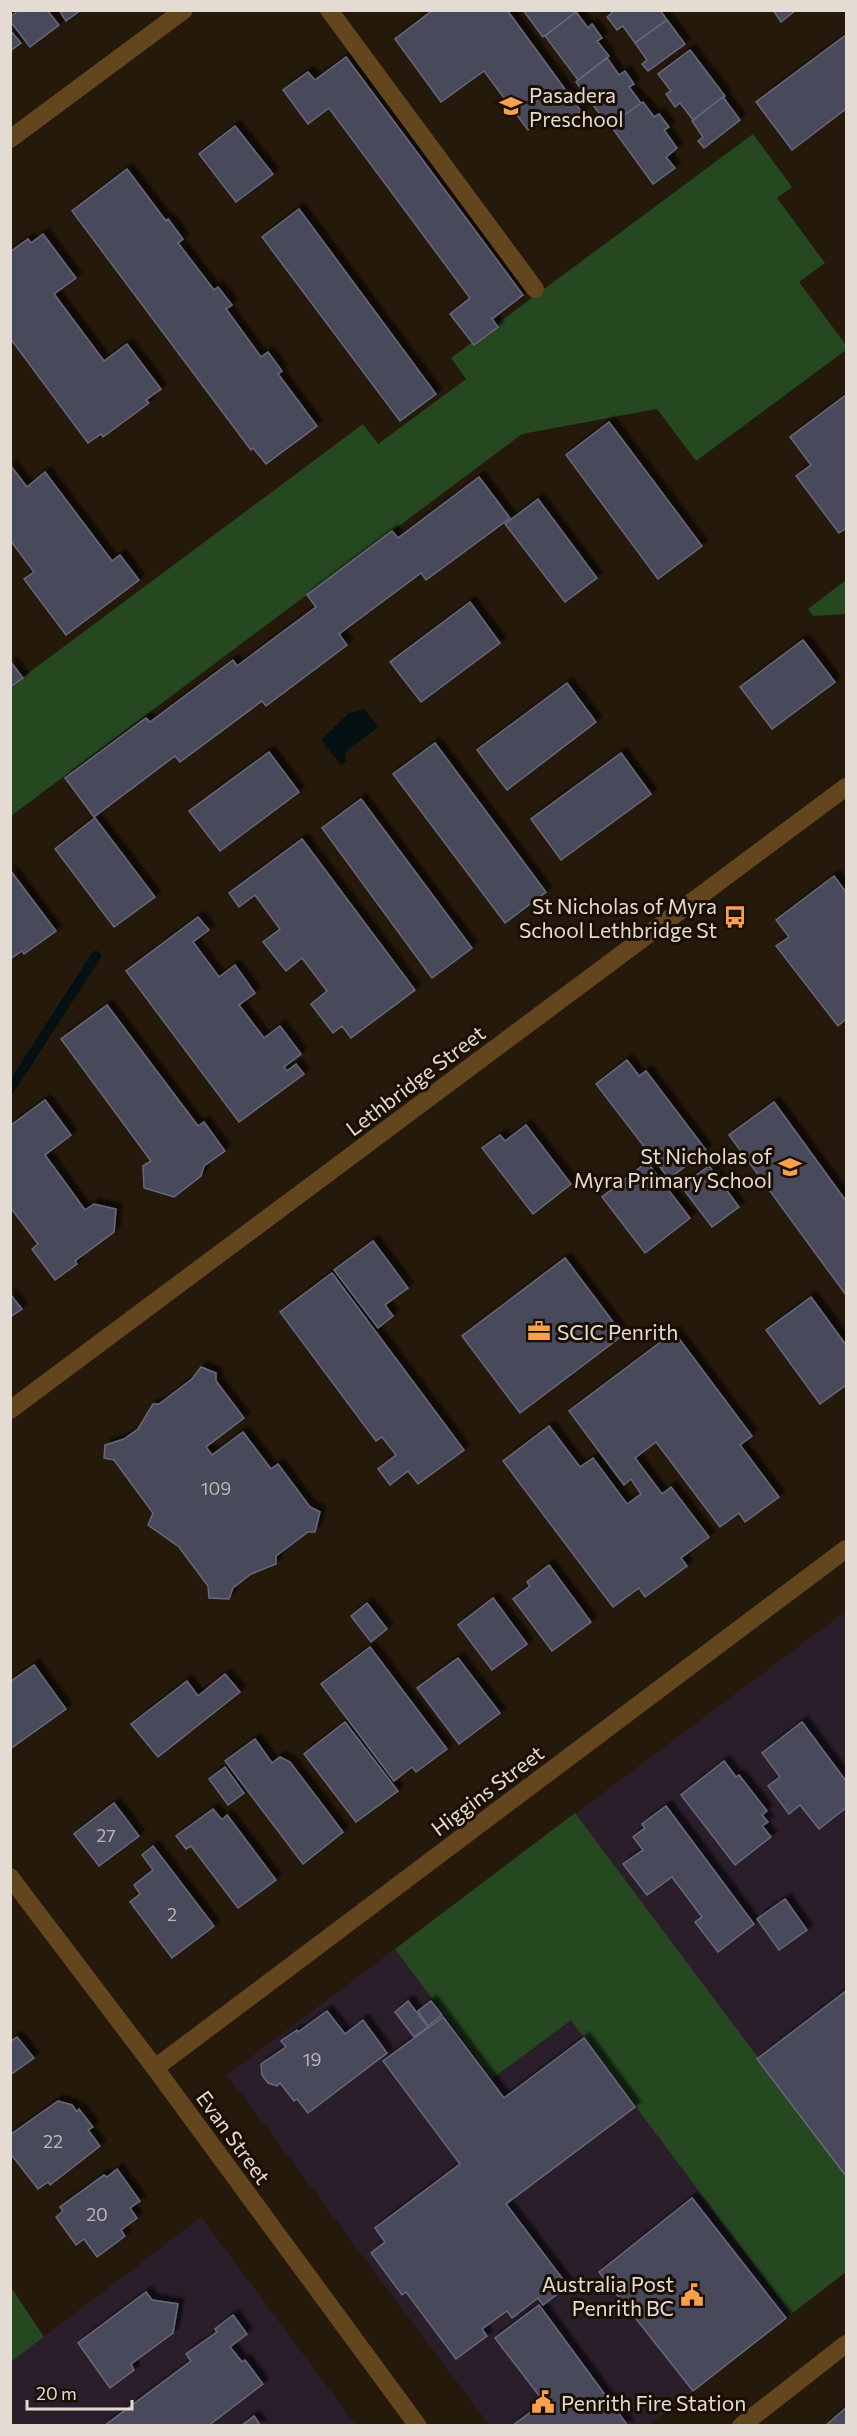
<svg xmlns="http://www.w3.org/2000/svg" width="857" height="2436" viewBox="0 0 857 2436" font-family="Commissioner,sans-serif">
  <style>
    .commercial { fill: #2a1e2a }
    .green { fill: #254820 }
    .water { fill: #041012 }
    .lines { fill: none; stroke-linecap: round; stroke-linejoin: round }
    .stream { stroke: #041012; stroke-width: 10 }
    .building { fill: #494a5c; stroke: #67687b; stroke-width: 1.5; filter: url(#shadow) }
    .service { stroke: #63451e; stroke-width: 18 }
    .minor { stroke: #63451e; stroke-width: 18 }
    .tertiary { stroke: #63451e; stroke-width: 18 }
    .labels { text-anchor: middle; dominant-baseline: central; stroke-width: 6; stroke-linejoin: round; paint-order: stroke }
    .number-label { font-size: 18px; fill: #bdb7b4 }
    .poi-label { font-size: 21px; fill: #e4dbd2; stroke: #1b0f04; text-anchor: start }
    .street-label { font-size: 21px; fill: #e4dbd2; stroke: #1b0f04 }
  </style>
  <defs>
    <filter id="shadow"><feDropShadow dx="5.5" dy="-5.5" stdDeviation="1.5" flood-color="#0009"/></filter>
  </defs>
  <rect width="100%" height="100%" fill="#25190b"/>
  <g class="commercial">
    <path d="M846,1611V2272L650,2425H489L227,2075Z"/>
    <path d="M201,2217L356,2425L11,2426V2362Z"/>
  </g>
  <g class="green">
    <path d="M753,134L792,187L777,198L825,263L799,282L846,345V350L696,461L657,409L522,434L11,816V686L363,424L378,444L466,379L451,358Z"/>
    <path d="M846,580V614L813,616L808,609Z"/>
    <path d="M575,1813L846,2175V2272L791,2314L571,2020L492,2079L395,1949Z"/>
    <path d="M11,2287L44,2337L11,2362H10Z"/>
  </g>
  <path class="water" d="M365,709L378,727L345,753L346,761L341,765L321,740L349,713Z"/>
  <g class="lines">
    <path class="stream" d="M10,1089L96,956"/>
  </g>
  <g class="building">
    <path d="M19,10H47L59,25L30,47L10,21V17Z"/>
    <path d="M59,10H81L66,21Z"/>
    <path d="M433,10H507L581,111L559,128L549,114L528,130L484,71L441,102L395,39Z"/>
    <path d="M523,10H572L575,13L543,37Z"/>
    <path d="M610,10H660L667,20L635,43L623,26L617,30L607,17L612,13Z"/>
    <path d="M773,10H796L781,22Z"/>
    <path d="M576,12L588,28L592,24L602,38L597,41L609,56L578,80L545,36Z"/>
    <path d="M667,20L685,44L648,71L642,64L647,60L635,43Z"/>
    <path d="M10,30L21,43L10,51Z"/>
    <path d="M846,35V109L792,150L756,102Z"/>
    <path d="M690,50L725,96L693,120L680,103L675,107L666,94L671,91L658,74Z"/>
    <path d="M346,57L523,295L492,319L498,327L474,345L450,314L470,298L329,108L308,124L283,90L308,72L315,80Z"/>
    <path d="M607,58L619,75L625,71L634,84L629,87L641,103L609,127L576,82Z"/>
    <path d="M723,97L740,120L704,148L698,141L703,137L692,121Z"/>
    <path d="M643,102L654,117L659,114L669,127L664,130L677,148L666,157L675,168L653,184L610,125Z"/>
    <path d="M235,126L273,174L236,202L199,154Z"/>
    <path d="M127,169L166,221L168,219L183,239L178,243L214,290L218,287L232,305L226,309L261,357L268,352L282,371L278,374L317,426L266,464L253,448L251,450L72,211Z"/>
    <path d="M299,209L436,394L400,421L262,237Z"/>
    <path d="M43,234L76,278L54,294L104,361L127,344L161,389L146,400L149,403L103,437L101,434L88,443L10,338V252L28,239L31,243Z"/>
    <path d="M846,395V528L839,533L796,476L811,465L790,437Z"/>
    <path d="M609,422L702,546L658,579L566,455Z"/>
    <path d="M10,465L27,487L45,472L112,561L120,555L139,580L66,635L24,579L34,572L10,540Z"/>
    <path d="M479,477L510,518L426,580L421,573L339,634L347,645L266,706L262,701L180,762L175,756L94,817L65,778L146,718L150,722L233,660L237,666L316,607L307,595L392,531L398,538Z"/>
    <path d="M538,499L597,578L565,602L505,524Z"/>
    <path d="M470,602L500,643L421,702L390,662Z"/>
    <path d="M803,640L835,682L772,729L740,687Z"/>
    <path d="M10,661L23,678L10,687Z"/>
    <path d="M567,683L596,722L507,790L477,750Z"/>
    <path d="M435,743L546,892L505,923L393,774Z"/>
    <path d="M269,752L299,792L220,851L189,811Z"/>
    <path d="M621,753L651,794L561,860L531,819Z"/>
    <path d="M361,799L472,948L432,978L322,828Z"/>
    <path d="M95,818L155,897L114,927L55,849Z"/>
    <path d="M302,839L415,990L351,1038L342,1026L333,1033L311,1004L327,991L302,958L286,971L263,942L280,929L255,895L239,907L229,893Z"/>
    <path d="M10,870L56,931L24,954L22,951L10,959Z"/>
    <path d="M834,876L846,892V1019L838,1026L776,946L789,937L776,920Z"/>
    <path d="M198,917L209,930L193,942L219,977L235,965L255,993L239,1005L264,1038L280,1026L301,1054L284,1067L287,1071L296,1064L304,1074L239,1122L126,971Z"/>
    <path d="M107,1005L198,1126L204,1122L225,1151L204,1166L201,1176L174,1197L144,1188L143,1166L151,1161L61,1039Z"/>
    <path d="M627,1060L639,1076L646,1071L706,1150L669,1179L596,1084Z"/>
    <path d="M45,1100L71,1135L45,1155L85,1210L94,1204L116,1209L114,1232L75,1261L77,1264L55,1280L32,1249L38,1244L10,1207V1126Z"/>
    <path d="M774,1102L846,1201V1295L729,1135Z"/>
    <path d="M526,1125L571,1184L533,1214L482,1148L500,1135L505,1141Z"/>
    <path d="M647,1162L690,1218L645,1253L602,1197Z"/>
    <path d="M709,1166L739,1207L712,1227L681,1186Z"/>
    <path d="M373,1241L408,1288L385,1305L393,1316L378,1328L334,1270Z"/>
    <path d="M565,1258L623,1335L520,1413L462,1336Z"/>
    <path d="M332,1273L464,1450L418,1484L408,1471L390,1485L378,1469L396,1455L382,1437L376,1441L280,1312Z"/>
    <path d="M10,1294L22,1309L10,1317Z"/>
    <path d="M811,1297L846,1345V1385L820,1404L766,1330Z"/>
    <path d="M674,1332L752,1436L740,1445L779,1497L745,1522L739,1513L720,1527L656,1442L635,1458L662,1494L671,1487L709,1537L681,1558L687,1566L645,1597L639,1588L613,1607L503,1461L549,1426L580,1467L593,1458L627,1504L641,1494L631,1479L624,1485L569,1411Z"/>
    <path d="M201,1367L216,1373V1381L244,1418L206,1447L212,1455L243,1432L271,1469L278,1464L310,1507L320,1512L315,1532H308L276,1556V1564L251,1574L233,1588L229,1599L209,1598L208,1586L179,1547L148,1525L153,1513L114,1460L104,1458L105,1445L124,1439L138,1429L153,1404H159L192,1379Z"/>
    <path d="M549,1565L591,1622L552,1651L513,1599L530,1586L527,1582Z"/>
    <path d="M493,1598L527,1644L492,1670L458,1625Z"/>
    <path d="M367,1603L387,1629L371,1642L351,1616Z"/>
    <path d="M370,1647L447,1749L416,1772L412,1767L394,1781L321,1684Z"/>
    <path d="M458,1658L500,1713L459,1744L417,1688Z"/>
    <path d="M34,1665L66,1709L10,1749V1682Z"/>
    <path d="M225,1674L240,1692L158,1757L131,1724L187,1681L198,1696Z"/>
    <path d="M345,1722L398,1791L356,1822L304,1754Z"/>
    <path d="M802,1722L846,1781V1808L819,1829L800,1805L789,1814L768,1786L780,1777L762,1753Z"/>
    <path d="M255,1739L272,1763L280,1757L290,1762L343,1832L303,1864L225,1761Z"/>
    <path d="M724,1761L736,1777L739,1775L767,1811L762,1815L768,1822L762,1826L771,1837L735,1865L681,1795Z"/>
    <path d="M225,1767L244,1793L228,1805L209,1779Z"/>
    <path d="M114,1803L139,1836L99,1866L74,1834Z"/>
    <path d="M666,1806L754,1924L718,1952L695,1922L702,1917L672,1877L647,1895L623,1864L643,1850L633,1837L645,1828L642,1824Z"/>
    <path d="M213,1809L222,1820L227,1815L276,1880L238,1908L191,1846L186,1849L176,1836Z"/>
    <path d="M153,1846L214,1926L172,1958L130,1902L140,1894L134,1885L153,1870L142,1855Z"/>
    <path d="M785,1899L807,1930L779,1950L757,1919Z"/>
    <path d="M846,1991V2176L757,2059Z"/>
    <path d="M408,2001L428,2027L414,2037L395,2012Z"/>
    <path d="M431,2001L442,2015L428,2026L418,2011Z"/>
    <path d="M327,2011L345,2034L363,2020L387,2053L308,2113L297,2099L294,2101L280,2083L277,2086L268,2083L262,2075L261,2064L286,2047L281,2041L297,2030L298,2032Z"/>
    <path d="M443,2017L504,2098L584,2038L635,2107L506,2204L568,2286L543,2305L538,2298L512,2318L507,2311L482,2329L487,2336L456,2359L406,2292L402,2295L371,2253L385,2242L375,2228L460,2164L383,2061Z"/>
    <path d="M17,2037L34,2058L10,2075V2042Z"/>
    <path d="M58,2101L72,2105L77,2112L79,2109L93,2127L88,2130L100,2146L50,2185L48,2182L38,2189L10,2153V2135Z"/>
    <path d="M117,2169L140,2201L130,2208L137,2218L121,2230L125,2236L97,2257L84,2239L76,2245L56,2217L63,2211L60,2207L104,2175L107,2177Z"/>
    <path d="M692,2198L786,2318L693,2391L599,2272Z"/>
    <path d="M146,2292L152,2300L178,2304L173,2333L131,2364L134,2370L110,2388L78,2343Z"/>
    <path d="M539,2305L628,2426H512L544,2402L495,2338Z"/>
    <path d="M233,2315L247,2334L230,2347L242,2362L245,2360L263,2384L208,2426H104L191,2361L186,2354L217,2332L215,2329Z"/>
    <path d="M846,2408V2426H825Z"/>
    <path d="M254,2416L261,2426H241Z"/>
  </g>
  <g class="lines">
    <path class="service" d="M329,10L535,289"/>
    <g class="minor">
      <path d="M10,1410L846,787"/>
      <path d="M155,2068L846,1549"/>
    </g>
    <g class="tertiary">
      <path d="M10,139L184,10"/>
      <path d="M10,1877L155,2068L418,2426"/>
      <path d="M741,2426L846,2344"/>
    </g>
  </g>
  <defs>
    <g id="school-bare" transform="scale(1.8)"><path d="M0-5L7-2L0 1L-7-2ZM-4 1L0 2.5L4 1V4Q0 6-4 4Z" fill="#f9a04d" stroke="#1b0f04" stroke-width="2.5" paint-order="stroke"/></g>
    <g id="bus-bare" transform="scale(1.8)"><path d="M-5-6H5V4H4V6H2V4H-2V6H-4V4H-5ZM-3.5-4V0h7V-4ZM-3.5 1.2v1.5H-2V1.2ZM2 1.2v1.5H3.5V1.2Z" fill="#f9a04d" stroke="#1b0f04" stroke-width="2.5" paint-order="stroke"/></g>
    <g id="office-bare" transform="scale(1.8)"><path d="M-6-3h4V-5.5h4V-3h4V5H-6ZM-1-4.5V-3h2v-1.5ZM-6 0V1H6V0Z" fill="#f9a04d" stroke="#1b0f04" stroke-width="2.5" paint-order="stroke"/></g>
    <g id="civic-bare" transform="scale(1.8)"><path d="M-.6-6.5H3V-4.5H.6V-3L4-1V1h2V6H-6V1h2V-1L-.6-3ZM-1.2 2.5V6h2.4V2.5Z" fill="#f9a04d" stroke="#1b0f04" stroke-width="2.5" paint-order="stroke"/></g>
  </defs>
  <g fill-rule="evenodd">
    <use href="#school-bare" x="511" y="106"/>
    <use href="#bus-bare" x="735" y="917"/>
    <use href="#school-bare" x="790" y="1167"/>
    <use href="#office-bare" x="539" y="1331"/>
    <use href="#civic-bare" x="692" y="2295"/>
    <use href="#civic-bare" x="543" y="2402"/>
  </g>
  <g class="labels">
    <g class="number-label">
      <text x="216" y="1488">109</text>
      <text x="106" y="1835">27</text>
      <text x="172" y="1914">2</text>
      <text x="312" y="2059">19</text>
      <text x="53" y="2141">22</text>
      <text x="97" y="2214">20</text>
    </g>
    <g class="poi-label">
      <text x="529" y="94">Pasadera<tspan x="529" dy="24">Preschool</tspan></text>
      <text x="717" y="905" text-anchor="end">St Nicholas of Myra<tspan x="717" dy="24">School Lethbridge St</tspan></text>
      <text x="772" y="1155" text-anchor="end">St Nicholas of<tspan x="772" dy="24">Myra Primary School</tspan></text>
      <text x="557" y="1331">SCIC Penrith</text>
      <text x="674" y="2283" text-anchor="end">Australia Post<tspan x="674" dy="24">Penrith BC</tspan></text>
      <text x="561" y="2402">Penrith Fire Station</text>
    </g>
    <g class="street-label">
      <text transform="translate(415 1080) rotate(-37)">Lethbridge Street</text>
      <text transform="translate(487 1790) rotate(-37)">Higgins Street</text>
      <text transform="translate(234 2137) rotate(54)">Evan Street</text>
    </g>
  </g>
  <rect width="857" height="2436" fill="none" stroke="#e4dbd2" stroke-width="24"/>
  <path d="M27 2400v9h105v-9" fill="none" stroke="#e4dbd2" stroke-width="3"/>
  <text x="36" y="2400" font-size="18" fill="#e4dbd2" stroke="#1b0f04" stroke-width="4.5" paint-order="stroke">20 m</text>
</svg>
